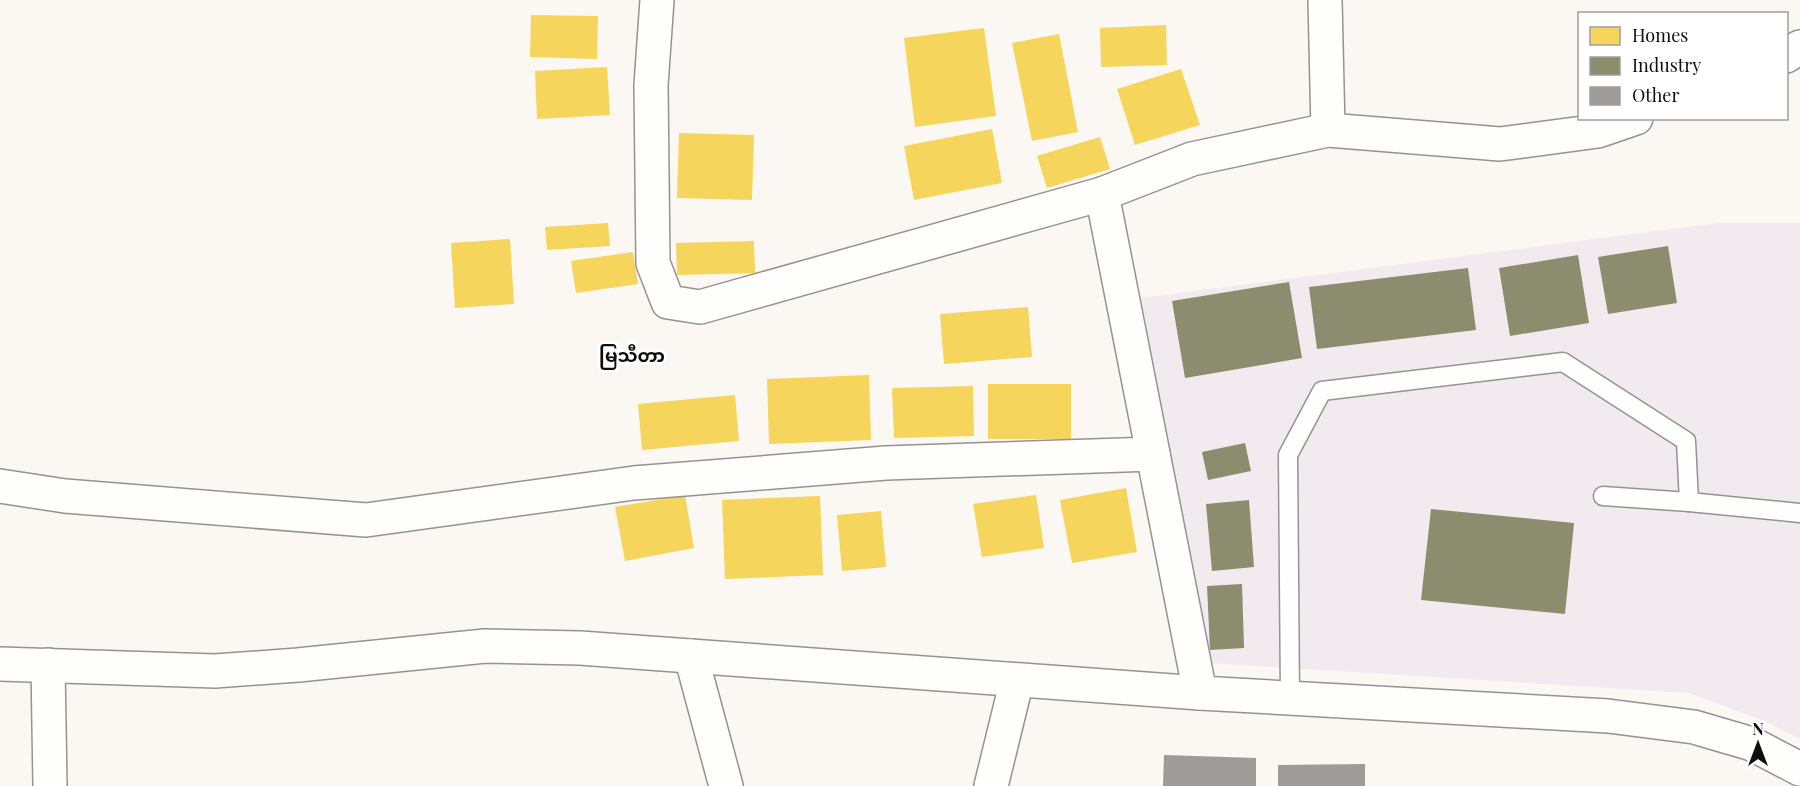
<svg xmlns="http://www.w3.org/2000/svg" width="1800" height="786" viewBox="0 0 1800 786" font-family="'Playfair Display','Noto Sans Myanmar',serif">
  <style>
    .industrial { fill: #f1ebef }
    .homes { fill: #f6d55c }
    .industry { fill: #8c8c6e }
    .building { fill: #9e9b98 }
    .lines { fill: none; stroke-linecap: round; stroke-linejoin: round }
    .service-casing { stroke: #959391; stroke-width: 21 }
    .minor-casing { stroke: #959391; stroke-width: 36 }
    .tertiary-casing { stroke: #959391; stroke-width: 36 }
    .service { stroke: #fefefd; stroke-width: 18 }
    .minor { stroke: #fefefd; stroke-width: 33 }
    .tertiary { stroke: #fefefd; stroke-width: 33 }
    .labels { text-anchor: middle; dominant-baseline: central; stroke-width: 6; stroke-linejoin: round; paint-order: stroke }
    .quarter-label { font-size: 18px; font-weight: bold; fill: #0e0e0e; stroke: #fff }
  </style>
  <rect width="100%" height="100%" fill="#fbf7f2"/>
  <path class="industrial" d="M1718,223H1800V739L1767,722L1689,693L1208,663L1141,298Z"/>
  <g class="homes">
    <path d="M531,15L598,16L597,59L530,57Z"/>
    <path d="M1166,25L1167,65L1101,67L1100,28Z"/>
    <path d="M984,28L996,116L915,127L904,38Z"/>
    <path d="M1059,34L1078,132L1032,141L1012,43Z"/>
    <path d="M607,67L610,115L537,119L535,71Z"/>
    <path d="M1181,69L1200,125L1135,145L1117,89Z"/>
    <path d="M992,129L1002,183L914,200L904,146Z"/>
    <path d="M679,133L754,135L752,200L677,198Z"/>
    <path d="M1100,137L1110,169L1047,188L1037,156Z"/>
    <path d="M608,223L610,246L547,250L545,227Z"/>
    <path d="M510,239L514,304L455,308L451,243Z"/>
    <path d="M754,241L755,273L677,275L676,243Z"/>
    <path d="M633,252L638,284L576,293L571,261Z"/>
    <path d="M1028,307L1032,357L944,364L940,314Z"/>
    <path d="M869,375L871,440L769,444L767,379Z"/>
    <rect x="988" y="384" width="83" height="55"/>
    <path d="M973,386L974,436L894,438L892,388Z"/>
    <path d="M735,395L739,441L642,450L638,404Z"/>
    <path d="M1126,488L1137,552L1072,563L1060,500Z"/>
    <path d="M685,495L694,548L625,561L615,507Z"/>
    <path d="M1036,495L1044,548L982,557L973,504Z"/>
    <path d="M820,496L823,575L725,579L722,500Z"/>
    <path d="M881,511L886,567L842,571L837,515Z"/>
  </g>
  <g class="industry">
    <path d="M1668,246L1677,303L1608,314L1598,257Z"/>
    <path d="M1578,255L1589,323L1510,336L1499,268Z"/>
    <path d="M1468,268L1476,330L1317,349L1309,287Z"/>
    <path d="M1289,282L1302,358L1185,378L1172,301Z"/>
    <path d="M1245,443L1251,471L1208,480L1202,452Z"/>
    <path d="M1249,500L1254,567L1212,571L1206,504Z"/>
    <path d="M1431,509L1574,523L1565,614L1421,600Z"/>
    <path d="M1242,584L1244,648L1210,650L1207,586Z"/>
  </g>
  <g class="building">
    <path d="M1164,755L1256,758V786H1163Z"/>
    <path d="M1365,764V786H1278V765Z"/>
  </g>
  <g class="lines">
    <g class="service-casing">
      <g id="service">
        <path d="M1603,496L1689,502L1800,513"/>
        <path d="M1290,698L1288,455L1322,391L1563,362L1686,441L1689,502"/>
      </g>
    </g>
    <g class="minor-casing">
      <g id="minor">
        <path d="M657,0L651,85L653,263L668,302L700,307L1102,194L1192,159L1328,130L1500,144L1598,131L1636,118"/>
        <path d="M1325,0L1328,130"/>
        <path d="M1786,56L1800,47"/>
        <path d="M1102,194L1200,693"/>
        <path d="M0,486L65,496L366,520L634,483L886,463L1153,454"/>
        <path d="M691,656L726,786"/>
        <path d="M48,665L50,786"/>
        <path d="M991,786L1017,680"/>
      </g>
    </g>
    <g class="tertiary-casing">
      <path id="tertiary" d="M0,664L215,671L298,665L485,646L580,648L1200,693L1608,716L1694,727L1752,744L1800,769"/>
    </g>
    <use href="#service" class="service"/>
    <use href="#minor" class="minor"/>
    <use href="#tertiary" class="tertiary"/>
  </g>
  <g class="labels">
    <g class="quarter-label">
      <text x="632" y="355">မြသီတာ</text>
    </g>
  </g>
  <rect x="1578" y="12" width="210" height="108" fill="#ffffff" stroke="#9f9f9f" stroke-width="1.5"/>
  <rect x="1590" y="27" width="30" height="18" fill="#f6d55c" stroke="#9f9f9f" stroke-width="1.5"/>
  <text x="1632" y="42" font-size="18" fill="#0e0e0e">Homes</text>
  <rect x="1590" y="57" width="30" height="18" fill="#8c8c6e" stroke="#9f9f9f" stroke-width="1.5"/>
  <text x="1632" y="72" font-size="18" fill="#0e0e0e">Industry</text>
  <rect x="1590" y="87" width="30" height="18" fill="#9e9b98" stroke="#9f9f9f" stroke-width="1.5"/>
  <text x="1632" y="102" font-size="18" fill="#0e0e0e">Other</text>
  <g transform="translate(1758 744)" stroke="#ffffff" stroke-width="4.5" paint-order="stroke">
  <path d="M0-4.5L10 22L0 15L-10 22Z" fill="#0e0e0e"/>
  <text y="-9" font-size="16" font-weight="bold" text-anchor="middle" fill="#0e0e0e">N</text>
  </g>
</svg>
